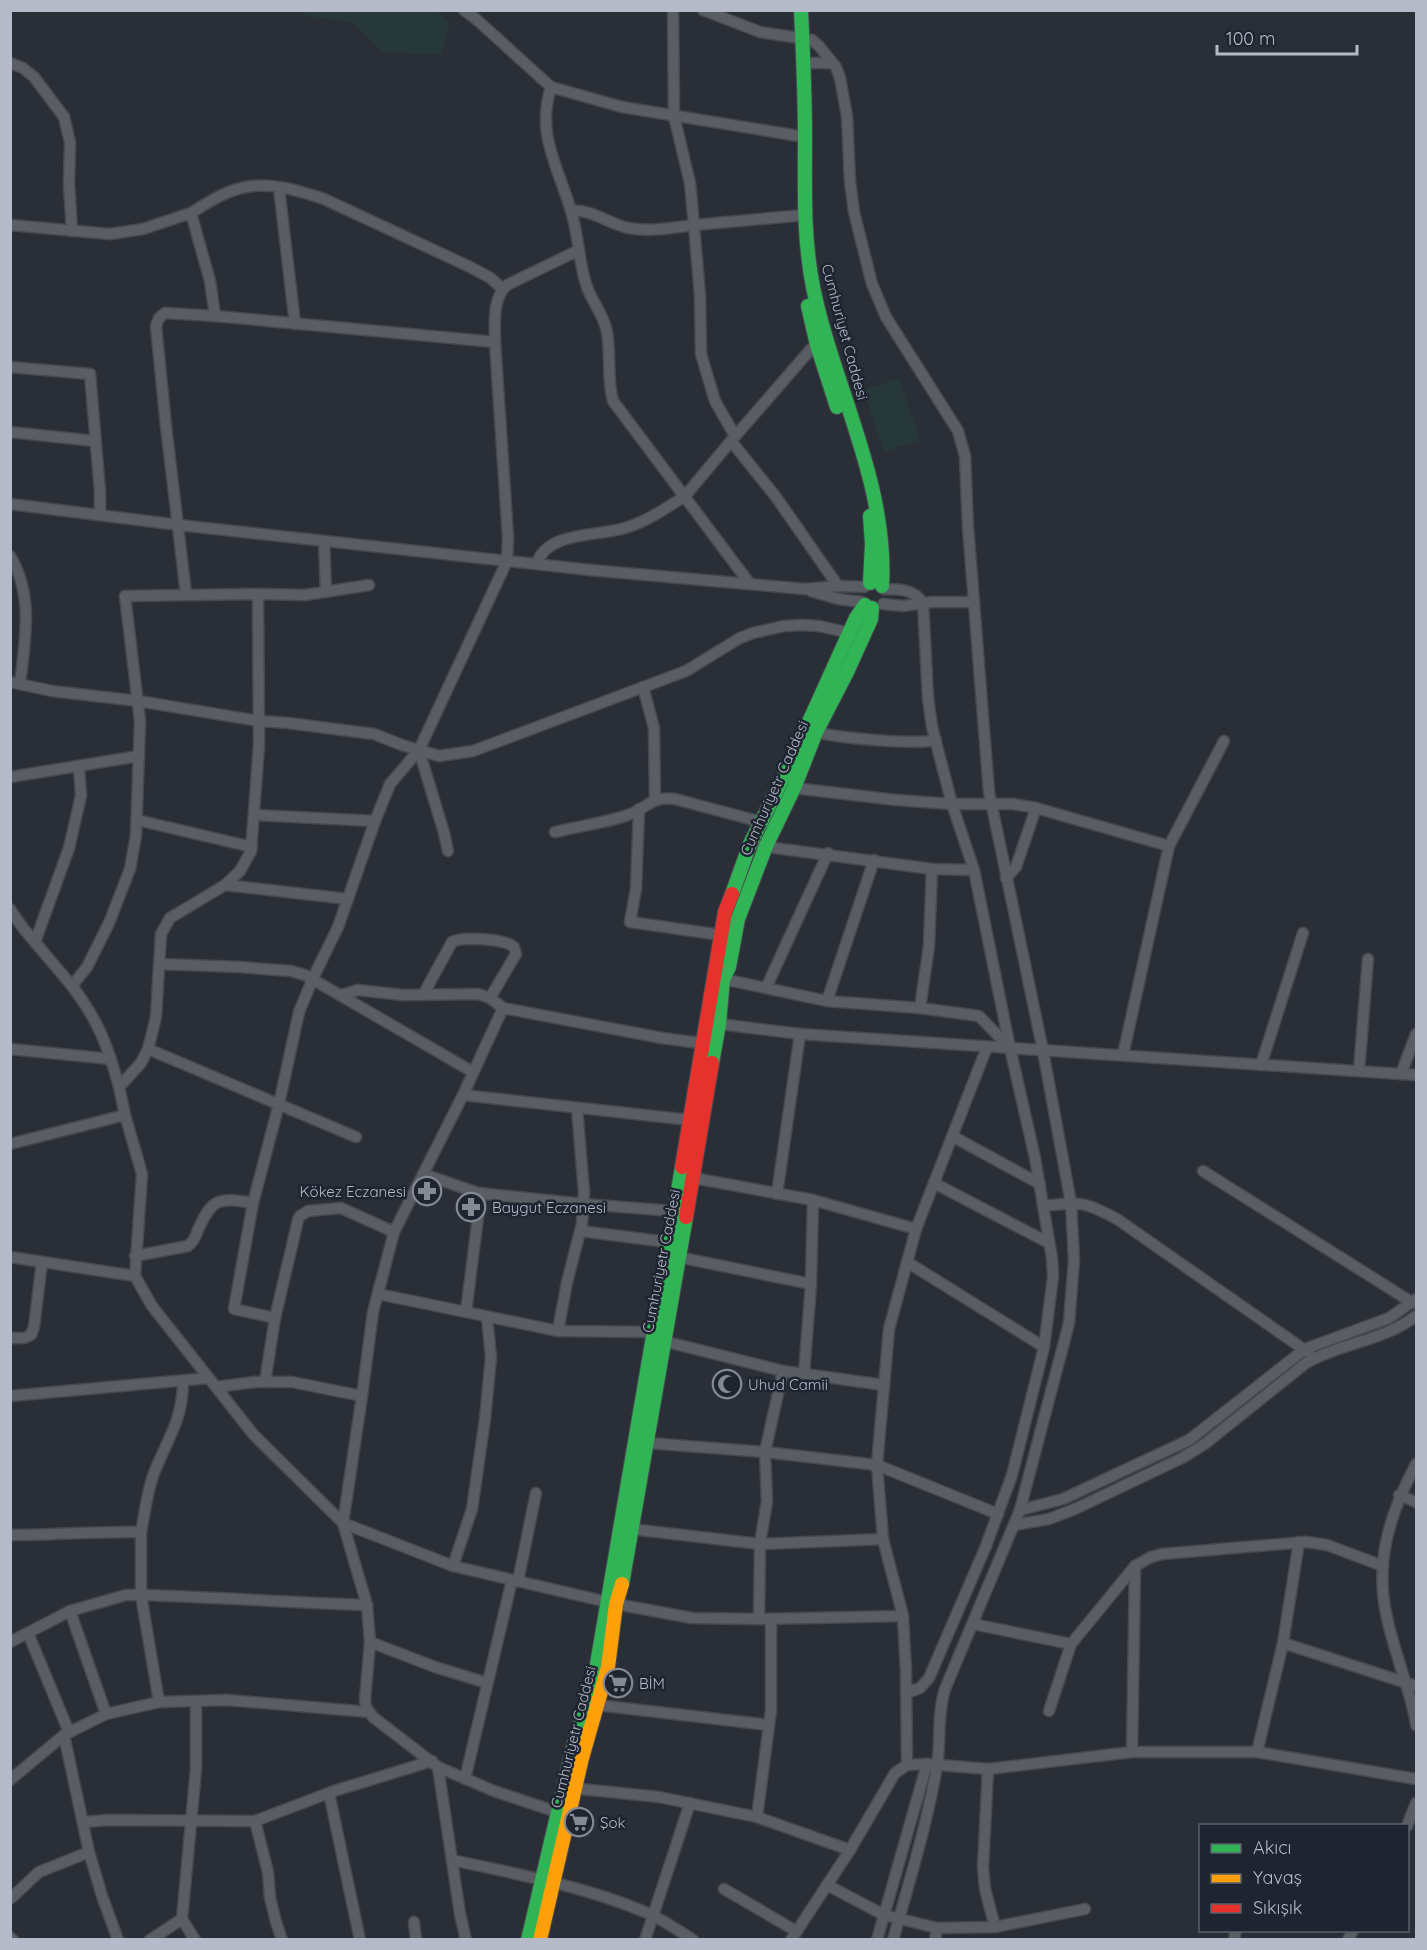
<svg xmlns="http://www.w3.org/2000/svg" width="1427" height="1950" viewBox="0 0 1427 1950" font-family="Quicksand,sans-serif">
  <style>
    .green { fill: #27383b }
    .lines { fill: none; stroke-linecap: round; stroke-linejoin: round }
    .street-casing { stroke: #46494f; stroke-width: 13 }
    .fast-casing { stroke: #46494f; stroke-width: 16 }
    .slow-casing { stroke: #46494f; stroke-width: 16 }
    .jam-casing { stroke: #46494f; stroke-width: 16 }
    .street { stroke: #5a5d64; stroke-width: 10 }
    .fast { stroke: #30b455; stroke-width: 14 }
    .slow { stroke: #ff9f0a; stroke-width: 14 }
    .jam { stroke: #e5322d; stroke-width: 14 }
    .labels { text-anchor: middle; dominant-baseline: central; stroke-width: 5; stroke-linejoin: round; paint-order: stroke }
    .street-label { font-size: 15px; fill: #b4bac7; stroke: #1e2430 }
    .poi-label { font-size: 15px; fill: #b4bac7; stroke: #1e2430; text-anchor: start }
  </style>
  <rect width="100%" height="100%" fill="#2a2e36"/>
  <g class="green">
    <path d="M299,11H436L450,24L441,55L382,52L354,23L309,16Z"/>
    <path d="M899,378L920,440L884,452L863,390Z"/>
  </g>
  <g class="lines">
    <g class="street-casing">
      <g id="street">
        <path d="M464,10L476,19L551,87L622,107L805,137"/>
        <path d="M673,10L674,116L690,183L694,225L805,215"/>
        <path d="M703,10L760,32L812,40L819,46L836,67L840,78L847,116L850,181L854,212L872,284L886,317L958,431L965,456L968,527L989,792L1043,1051L1071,1203L1074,1260L1069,1323L1020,1510L945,1689C937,1714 941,1741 937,1766C927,1824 909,1883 893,1940"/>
        <path d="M10,63L23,68L34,77L64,117L70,142L69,184L72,231"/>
        <path d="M804,63H832"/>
        <path d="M551,87C536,135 558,166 571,211C579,235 578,262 587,287C592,301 602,313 606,328C612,352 606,377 613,401L750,584"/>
        <path d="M279,188L295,324"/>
        <path d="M571,211C593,209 608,224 629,228C650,232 673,228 694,225L700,296L701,354L715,401L735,436"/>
        <path d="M10,225L110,234L143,229L191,213"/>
        <path d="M495,342L215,316L210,281L191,213C207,203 227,190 246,187C272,182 300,191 324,199L468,266L489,277L503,289"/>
        <path d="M10,367L90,374L100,492V515"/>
        <path d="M10,432L95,441"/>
        <path d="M731,441L811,349L822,343"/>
        <path d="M10,504L179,525L590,570L805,589L838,586L864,587"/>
        <path d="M324,541L326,592"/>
        <path d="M10,556C34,595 25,640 20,684"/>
        <path d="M537,563C548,530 601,537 628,527C647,521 668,507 685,496L731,441L776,497L838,586"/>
        <path d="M884,589C899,589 914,589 923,603L928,698L932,727L952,804L974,870L1010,1048L1035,1158L1052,1258L1053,1277L1044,1347L1012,1475L986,1546L929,1678L920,1688L907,1693"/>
        <path d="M811,591L838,599L862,602"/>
        <path d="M186,594L166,426L156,326L159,318L165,313L215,316"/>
        <path d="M258,594L305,595L369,585"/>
        <path d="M883,604L903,606L932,602H974"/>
        <path d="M10,682L52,691L138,701L259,721L288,723L374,734L402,745L439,756L473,751L686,671L740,638L753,633L784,626L801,625L819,626L850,633"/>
        <path d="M643,687L654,728L655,799"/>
        <path d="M811,730C829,738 916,745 936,740"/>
        <path d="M419,750L444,833L448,851"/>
        <path d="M10,777L139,756"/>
        <path d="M794,788L896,800L952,804H1013L1036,808L1169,846L1123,1055"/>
        <path d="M639,809L636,889L630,922L728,936"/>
        <path d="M255,815L375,821L338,927L313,978L299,1012L279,1104L253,1203L234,1309L275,1318"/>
        <path d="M137,820L252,847"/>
        <path d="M375,821L390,784L419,750L507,561L508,537L495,342C495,324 492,298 507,285L577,251"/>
        <path d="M555,832C579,826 605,823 628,815C649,808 649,796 675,799L765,823"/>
        <path d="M760,846L932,869L974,870"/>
        <path d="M1169,846L1224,741"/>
        <path d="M1006,878L1016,867L1036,808"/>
        <path d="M225,885L348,899"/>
        <path d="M10,909L23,928L72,986L87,967L109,923L130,869L136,835L140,721L125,596L258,594L259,745L251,851L240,871L225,885L170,918L161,934L156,1017L148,1049"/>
        <path d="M35,942L69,848L81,796L79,767"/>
        <path d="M159,964L239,967L291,971L305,975L473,1072"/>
        <path d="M723,979L827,1001L920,1008L979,1016L1010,1048"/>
        <path d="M72,986C98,1020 108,1046 119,1087"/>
        <path d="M766,988L828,853"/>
        <path d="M341,995L358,990L403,995L478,994L490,998L503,1008"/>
        <path d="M423,995L452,942C463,936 505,939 514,947L516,954L490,998"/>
        <path d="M827,1001L874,860"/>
        <path d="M920,1008L929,946L932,869"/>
        <path d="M719,1024L800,1034L1416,1075"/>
        <path d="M10,1049L111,1059"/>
        <path d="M1261,1065L1303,933"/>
        <path d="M1359,1071L1368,959"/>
        <path d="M1401,1074L1416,1034"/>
        <path d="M463,1095L690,1120"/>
        <path d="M125,1115L119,1087L141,1063L148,1049L356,1137"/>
        <path d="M952,1136L1040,1184"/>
        <path d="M10,1144L125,1115L142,1174L135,1276L152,1306L253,1434L343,1523L453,1566L616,1604L692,1618L759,1619L903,1616"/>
        <path d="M1203,1171L1413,1303"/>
        <path d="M423,1174L478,1193L583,1204L674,1211"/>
        <path d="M688,1177L813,1200L916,1229"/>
        <path d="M934,1183L1049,1243"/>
        <path d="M777,1194L800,1034"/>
        <path d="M1043,1206C1081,1202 1083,1201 1117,1219L1309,1353"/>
        <path d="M580,1231L675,1243"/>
        <path d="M394,1232L463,1095L503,1008L662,1038L707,1044"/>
        <path d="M135,1256L188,1246C194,1241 196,1237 198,1230C212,1198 219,1197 253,1203"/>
        <path d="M10,1257L135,1276"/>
        <path d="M678,1257L811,1284"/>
        <path d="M907,1262L1044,1347"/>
        <path d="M378,1294L466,1312L481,1193"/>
        <path d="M466,1312L558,1331L652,1332L663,1341L783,1371L884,1385"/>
        <path d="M558,1331L567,1282L582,1224L584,1192L577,1108"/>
        <path d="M10,1338H24L31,1335L34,1327L42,1262"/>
        <path d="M804,1374L811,1284L813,1200"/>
        <path d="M265,1382L275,1318L298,1220L300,1216L308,1211L341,1208L394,1232L373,1312L362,1396"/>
        <path d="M216,1387L255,1382H292L362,1396L343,1523L367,1605L370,1642L365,1700L366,1707L373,1717L438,1767L494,1791L563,1814"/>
        <path d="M10,1396L209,1378"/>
        <path d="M648,1443L765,1452L877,1465L998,1514"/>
        <path d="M1416,1464C1390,1513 1374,1562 1387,1618C1390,1632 1394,1645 1398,1658C1404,1680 1413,1702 1416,1725"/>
        <path d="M1399,1495L1416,1502"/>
        <path d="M1020,1510L1063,1499L1189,1440L1305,1349L1389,1318L1416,1299"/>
        <path d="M1014,1525L1049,1519L1075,1509L1184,1457L1206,1443L1306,1363C1341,1343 1383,1341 1416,1316"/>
        <path d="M631,1529L760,1544L883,1539"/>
        <path d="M141,1532C145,1513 147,1491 154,1473C168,1438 183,1419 183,1381"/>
        <path d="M10,1535C54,1535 97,1531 141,1532V1595H126L70,1611L10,1642"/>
        <path d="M453,1566L472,1509L485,1419L491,1357L487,1317"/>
        <path d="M518,1581L536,1493"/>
        <path d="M70,1611L106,1714"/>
        <path d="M759,1619L760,1544L767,1501L765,1452L783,1371"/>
        <path d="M973,1624L1071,1644"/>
        <path d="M28,1633L69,1732"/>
        <path d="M370,1642L435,1667L487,1683"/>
        <path d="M1283,1643L1416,1686"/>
        <path d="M159,1702L141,1595C217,1597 292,1603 367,1605"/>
        <path d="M597,1705L769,1725"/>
        <path d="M1049,1711L1071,1644L1135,1566L1151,1557L1162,1554L1306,1542L1327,1545L1383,1566"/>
        <path d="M64,1735L106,1714L159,1702L227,1700L369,1712"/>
        <path d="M1132,1752L1135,1566"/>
        <path d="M1257,1752L1283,1643L1299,1542"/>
        <path d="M907,1765L906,1672L903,1616L883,1539L877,1465L889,1329L916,1229L987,1047"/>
        <path d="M438,1767L460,1914L466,1940"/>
        <path d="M988,1769L983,1867L985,1889L995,1927"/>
        <path d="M465,1779L512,1580"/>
        <path d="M10,1780L64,1735L89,1852L39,1872L10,1899"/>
        <path d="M571,1788L659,1797L757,1817L850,1850"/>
        <path d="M329,1793L360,1940"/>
        <path d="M757,1817L771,1710V1619"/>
        <path d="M255,1821L268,1872L270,1898L276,1922L282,1940"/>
        <path d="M83,1822L108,1820L255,1821L334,1791L432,1761"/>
        <path d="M1407,1826L1416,1803"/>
        <path d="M89,1852L102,1896L118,1940"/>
        <path d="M452,1860C516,1874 584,1886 645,1912C662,1919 678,1930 693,1940"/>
        <path d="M827,1885L884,1915L937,1928L935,1940"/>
        <path d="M724,1889L796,1931"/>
        <path d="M182,1919L196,1769V1701"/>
        <path d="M414,1922L416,1940"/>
        <path d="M937,1928L995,1927L1085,1909"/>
        <path d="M10,1937L13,1940"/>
        <path d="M150,1940L182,1919L195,1940"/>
        <path d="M645,1940L690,1803"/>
        <path d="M791,1940L850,1850L895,1773L907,1765L927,1764L988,1769L1132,1752H1257L1416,1779"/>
        <path d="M877,1940L927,1764"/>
        <path d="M1234,1940L1236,1930"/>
        <path d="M1348,1940L1353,1930"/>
      </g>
    </g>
    <g class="fast-casing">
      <g id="fast">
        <path d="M801,10C803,52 805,95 805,137C805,187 803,237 813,287C833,386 888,482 882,586"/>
        <path d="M808,306L817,345L837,407"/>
        <path d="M870,516L872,544L870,583"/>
        <path d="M732,894L750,844L790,764L856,618L865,605"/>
        <path d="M712,1063L719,1024L723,979L729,967L738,919L766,846L794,788L816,732L847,672L871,619L872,608"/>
        <path d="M622,1584L686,1217"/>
        <path d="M528,1940L573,1748L596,1670L682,1167"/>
      </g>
    </g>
    <g class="slow-casing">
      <path id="slow" d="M540,1940L582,1758L608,1667L616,1604L622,1584"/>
    </g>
    <g class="jam-casing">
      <g id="jam">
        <path d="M682,1167L725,912L732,894"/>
        <path d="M686,1217L712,1063"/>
      </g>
    </g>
    <use href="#street" class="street"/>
    <use href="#fast" class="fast"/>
    <use href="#slow" class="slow"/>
    <use href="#jam" class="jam"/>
  </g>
  <defs>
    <g id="pharmacy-ring" transform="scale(1.5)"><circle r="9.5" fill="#1e2430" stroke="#848994" stroke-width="1.5"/><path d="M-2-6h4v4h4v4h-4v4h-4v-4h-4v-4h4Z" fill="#848994"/></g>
    <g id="mosque-ring" transform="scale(1.5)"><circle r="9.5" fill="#1e2430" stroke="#848994" stroke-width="1.5"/><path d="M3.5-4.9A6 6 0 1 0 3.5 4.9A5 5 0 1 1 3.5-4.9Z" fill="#848994"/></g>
    <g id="supermarket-ring" transform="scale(1.5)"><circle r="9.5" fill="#1e2430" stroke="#848994" stroke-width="1.5"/><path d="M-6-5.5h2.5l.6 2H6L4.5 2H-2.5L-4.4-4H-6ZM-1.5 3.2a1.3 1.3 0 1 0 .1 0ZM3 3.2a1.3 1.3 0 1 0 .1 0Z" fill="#848994"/></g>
  </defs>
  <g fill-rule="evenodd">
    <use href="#pharmacy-ring" x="427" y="1191"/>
    <use href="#pharmacy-ring" x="471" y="1207"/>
    <use href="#mosque-ring" x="727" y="1384"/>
    <use href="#supermarket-ring" x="618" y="1683"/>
    <use href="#supermarket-ring" x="579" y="1822"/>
  </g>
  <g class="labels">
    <g class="street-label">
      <text transform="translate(845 332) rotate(75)">Cumhuriyet Caddesi</text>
      <text transform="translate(774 788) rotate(-66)">Cumhuriyetr Caddesi</text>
      <text transform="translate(661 1261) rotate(-79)">Cumhuriyetr Caddesi</text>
      <text transform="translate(573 1737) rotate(-76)">Cumhuriyetr Caddesi</text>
    </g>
    <g class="poi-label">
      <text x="406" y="1191" text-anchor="end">Kökez Eczanesi</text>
      <text x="492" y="1207">Baygut Eczanesi</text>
      <text x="748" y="1384">Uhud Camii</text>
      <text x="639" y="1683">BİM</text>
      <text x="600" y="1822">Şok</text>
    </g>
  </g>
  <rect width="1427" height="1950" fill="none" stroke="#b4bac7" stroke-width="24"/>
  <rect x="1199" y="1824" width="210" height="108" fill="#1e2430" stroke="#5a606c" stroke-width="1.5"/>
  <rect x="1211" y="1844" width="30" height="9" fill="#30b455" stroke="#5a606c" stroke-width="1.5"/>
  <text x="1253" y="1854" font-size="18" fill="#b4bac7">Akıcı</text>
  <rect x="1211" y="1874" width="30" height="9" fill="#ff9f0a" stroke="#5a606c" stroke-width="1.5"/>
  <text x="1253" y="1884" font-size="18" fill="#b4bac7">Yavaş</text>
  <rect x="1211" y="1904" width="30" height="9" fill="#e5322d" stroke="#5a606c" stroke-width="1.5"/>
  <text x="1253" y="1914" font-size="18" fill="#b4bac7">Sıkışık</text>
  <path d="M1217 45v9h140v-9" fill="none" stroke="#b4bac7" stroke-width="3"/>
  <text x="1226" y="45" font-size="18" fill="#b4bac7" stroke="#1e2430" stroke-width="4.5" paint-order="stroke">100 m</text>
</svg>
